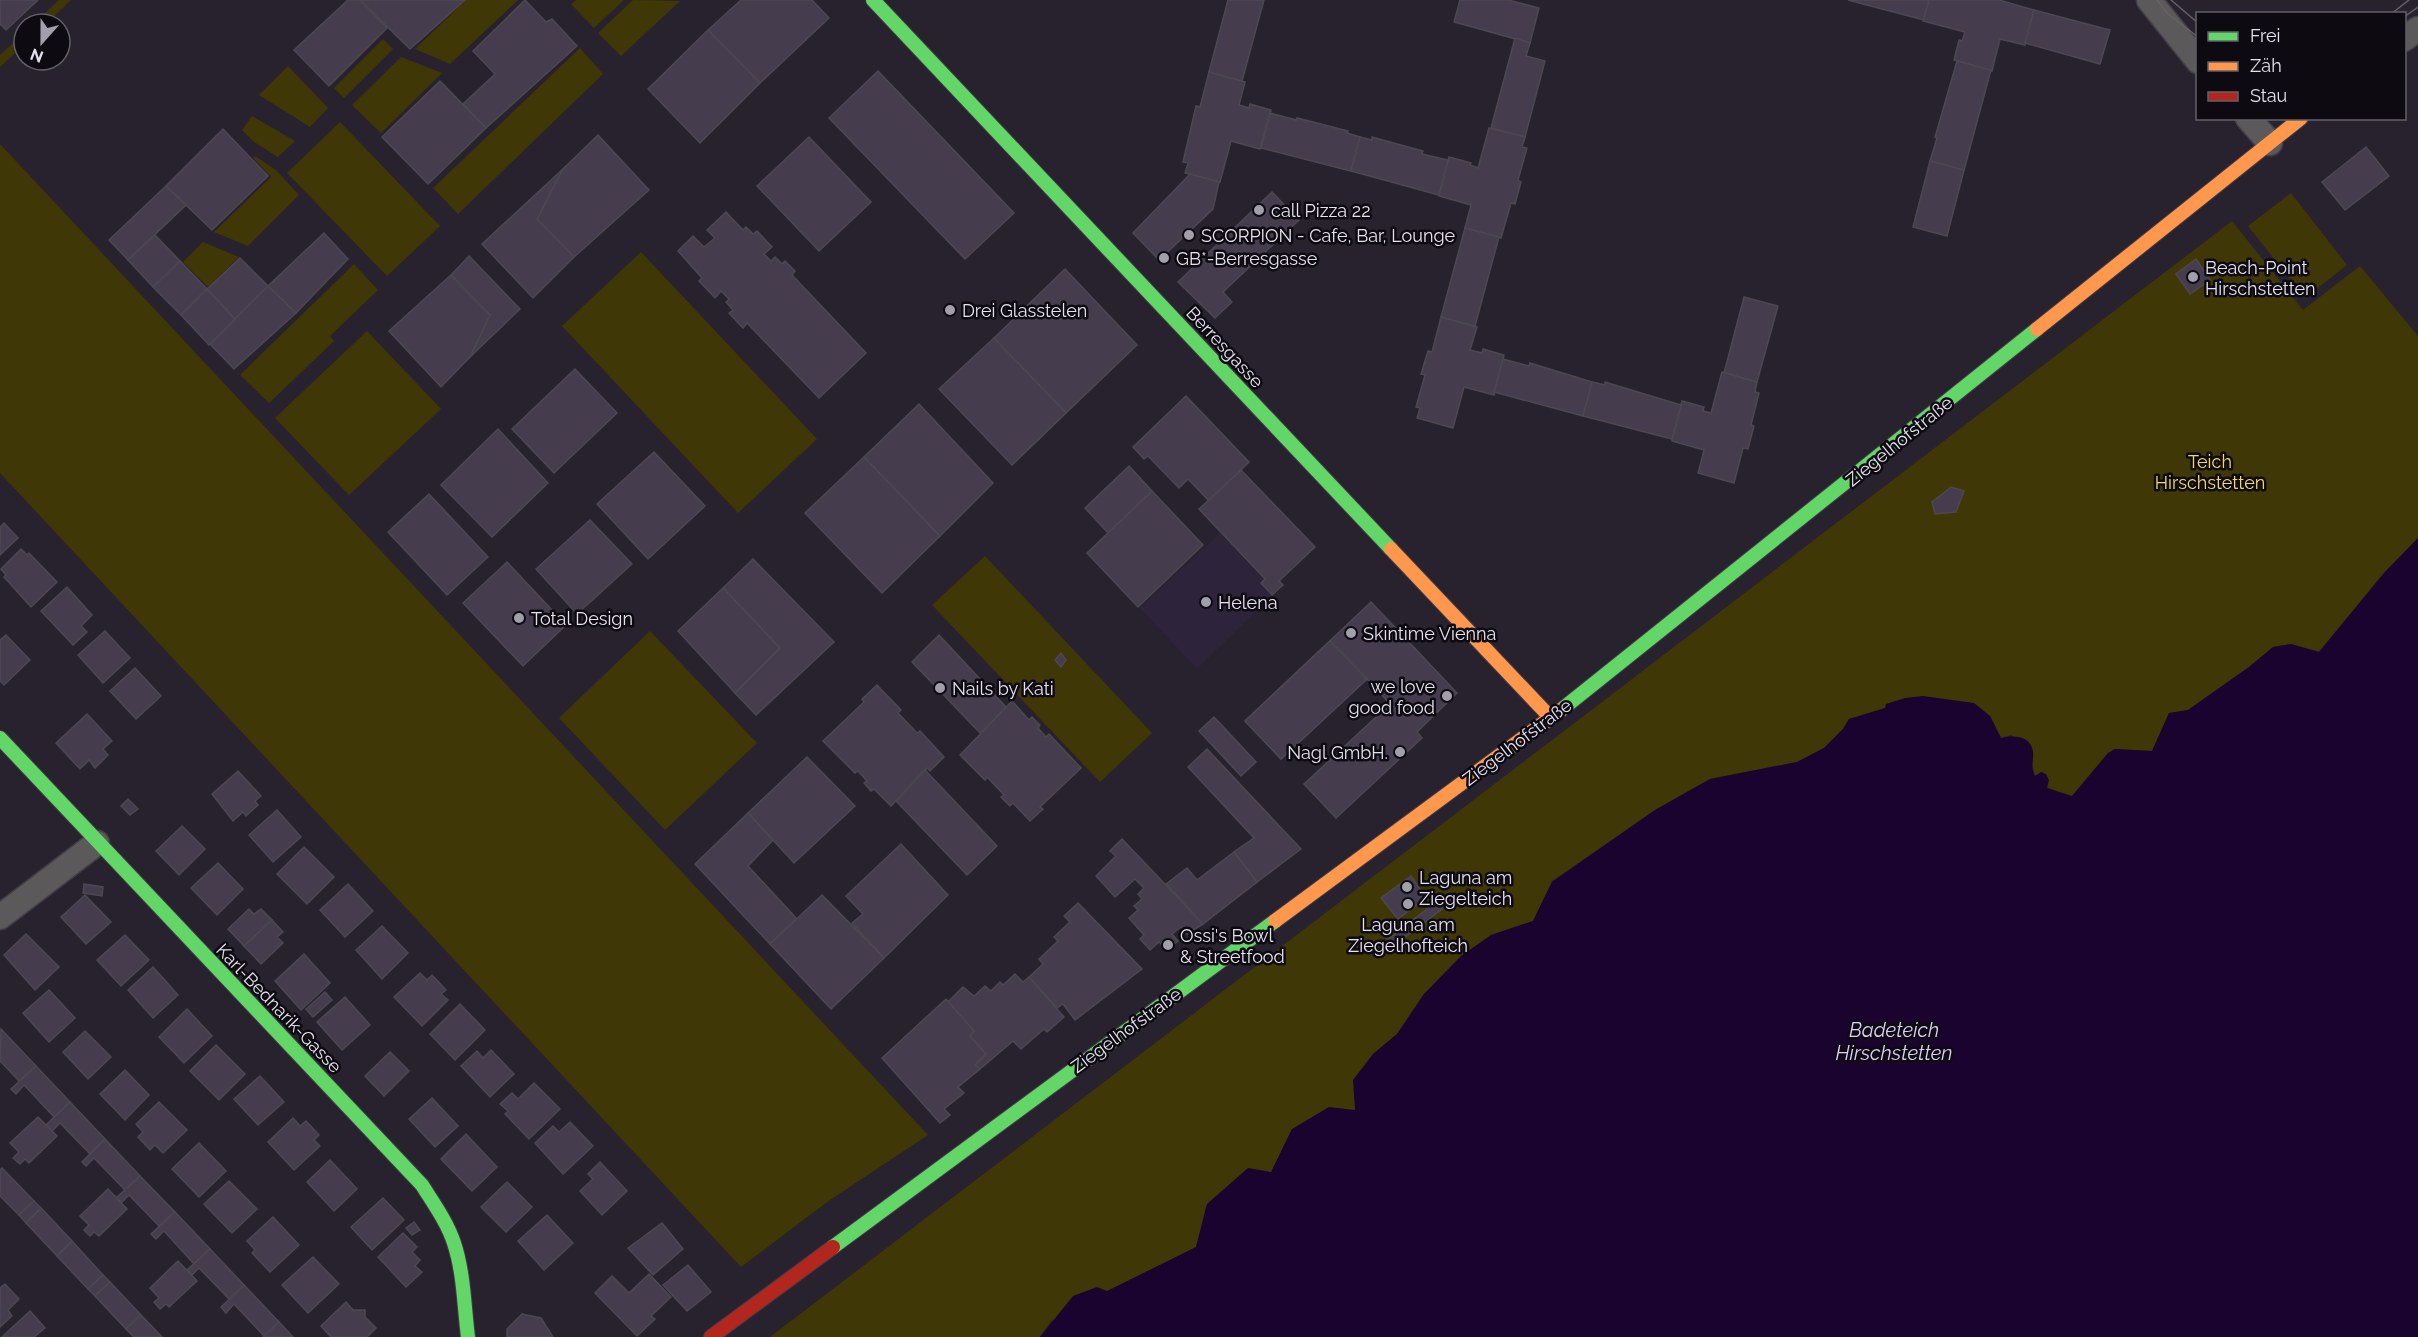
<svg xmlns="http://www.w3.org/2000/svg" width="2418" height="1337" viewBox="0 0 2418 1337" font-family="Raleway,sans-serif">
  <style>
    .built { fill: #2d233a }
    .green { fill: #403706 }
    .water { fill: #1b0330 }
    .building { fill: #453d4e; stroke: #4c4851; stroke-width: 1.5 }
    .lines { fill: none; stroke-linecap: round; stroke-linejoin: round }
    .street-casing { stroke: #423d47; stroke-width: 27 }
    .fast-casing { stroke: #423d47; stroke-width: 16 }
    .slow-casing { stroke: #423d47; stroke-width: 16 }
    .jam-casing { stroke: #423d47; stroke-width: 16 }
    .street { stroke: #5b5959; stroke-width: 24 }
    .fast { stroke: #63d668; stroke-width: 14 }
    .slow { stroke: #ff974d; stroke-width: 14 }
    .jam { stroke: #b3261e; stroke-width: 14 }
    .tram { stroke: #646265; stroke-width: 1.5 }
    .poi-dot { fill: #a29eaa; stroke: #0d0a12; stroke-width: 2 }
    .labels { text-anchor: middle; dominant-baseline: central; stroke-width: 5; stroke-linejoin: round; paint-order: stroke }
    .poi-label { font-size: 18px; fill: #e5e0ed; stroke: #0d0a12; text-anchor: start }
    .street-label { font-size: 18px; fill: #e5e0ed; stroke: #0d0a12 }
    .park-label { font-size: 18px; fill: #f4db5b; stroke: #0d0a12 }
    .water-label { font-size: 20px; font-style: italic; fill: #decdf7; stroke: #0d0a12 }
  </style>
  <rect width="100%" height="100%" fill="#27222d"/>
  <path class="built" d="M1220,533L1263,579L1260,583L1272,596L1197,669L1140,608Z"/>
  <g class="green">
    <path d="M59,0H71L46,24H33Z"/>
    <path d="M466,0H518L450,64L415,49Z"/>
    <path d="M576,0H624L594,28L571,4Z"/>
    <path d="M633,0L680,1L621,56L598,33Z"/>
    <path d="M24,33V45L0,67V55Z"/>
    <path d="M383,39L393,49L344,98L334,88Z"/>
    <path d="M580,48L603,74L458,214L433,188Z"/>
    <path d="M401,57L442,73L381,133L352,105Z"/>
    <path d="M288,66L328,108L310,127L259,95Z"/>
    <path d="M252,116L295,141L278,157L254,142L242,130Z"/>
    <path d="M340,122L440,226L387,276L287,173Z"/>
    <path d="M0,144L928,1135L830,1200L741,1267L0,473Z"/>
    <path d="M255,156L276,170L299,195L248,246L214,232L271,177L253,158Z"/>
    <path d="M2291,193L2347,265L2305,298L2248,226Z"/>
    <path d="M2232,221L2303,310L2360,266L2418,336V538L2384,573L2319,652L2291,644L2273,647L2249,667L2188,710L2169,713L2152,751L2116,749L2108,753L2072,797C2044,787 2029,783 2033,750L2011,735L2001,738L1990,716L1886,708L1849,719L1843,729L1824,748L1797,762L1710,779L1655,810L1552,881L1533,921L1491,935L1424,994L1397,1034L1373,1054L1356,1110L1292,1129L1271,1173L1207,1204L1196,1247L1051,1321L1040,1337H770Z"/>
    <path d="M203,242L239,257L208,287L183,262Z"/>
    <path d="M641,252L817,439L738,513L562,326Z"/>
    <path d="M354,264L378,290L330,336L334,341L269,403L240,375Z"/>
    <path d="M367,331L441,409L349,495L275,418Z"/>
    <path d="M985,556L1152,733L1100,782L932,605Z"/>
    <path d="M650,631L757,743L665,830L559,718Z"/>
  </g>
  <path class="water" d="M2418,538V1337H1040L1073,1296L1097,1287L1107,1291L1196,1247L1207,1204L1248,1168L1271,1172L1292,1129L1329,1107L1355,1110L1353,1080L1373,1054L1397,1034L1424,994L1461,956L1491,935L1533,921L1552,882L1655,810L1710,779L1797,762L1824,748L1843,729L1849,719L1885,708L1886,704L1905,698L1923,696L1974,703L1990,716L2001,738C2013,735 2031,735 2033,752C2034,761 2030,766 2035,776L2041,772L2046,774L2049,780L2047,788L2072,796L2108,753L2115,749L2152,751L2169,713L2188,710L2249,667L2273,647L2291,644L2319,652L2384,573Z"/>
  <g class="building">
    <path d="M0,0H38L6,30L0,24Z"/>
    <path d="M348,0H360L387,28L329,86L294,50Z"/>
    <path d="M360,0H465L410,49Z"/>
    <path d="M525,0L546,22L552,19L577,46L486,128L463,104L495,74L473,51Z"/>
    <path d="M741,0H812L829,18L760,83L708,30Z"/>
    <path d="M1228,0H1264L1242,81L1209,72Z"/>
    <path d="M1460,0H1508L1539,8L1530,43L1454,22Z"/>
    <path d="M1848,0H1929L1924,20Z"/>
    <path d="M1929,0H1999L2034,10L2025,45L2000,39L1992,71L1954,60L1959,40L1962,41L1965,32L1923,21Z"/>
    <path d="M2034,10L2110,30L2100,64L2025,43Z"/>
    <path d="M708,30L760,83L700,143L648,89Z"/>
    <path d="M1515,38L1530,43L1526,56L1545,61L1525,137L1491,128Z"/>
    <path d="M1957,61L1991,70L1964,170L1930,161L1937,138L1935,137Z"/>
    <path d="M878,71L1014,213L965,259L829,118Z"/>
    <path d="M1209,72L1245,82L1239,105L1249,108L1250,104L1271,110L1260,149L1231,141L1220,182L1185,173L1188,163L1183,162L1196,106L1200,107Z"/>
    <path d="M440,81L486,128L428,184L382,137Z"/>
    <path d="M1270,113L1296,120L1297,118L1348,131L1347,133L1360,137L1351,171L1261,148Z"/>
    <path d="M1489,128L1525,137L1522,147L1527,148L1518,180L1521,182L1515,204L1511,203L1501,238L1465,228L1471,205L1439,196L1449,157L1471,163L1470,165L1478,168Z"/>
    <path d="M223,129L268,176L212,230L166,186Z"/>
    <path d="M598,135L649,190L574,257L537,219L563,169Z"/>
    <path d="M809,137L871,202L819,251L757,186Z"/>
    <path d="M1360,137L1372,140V137L1423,151L1422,154L1448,160L1439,195L1351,171Z"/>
    <path d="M2366,147L2389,176L2345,210L2322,182Z"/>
    <path d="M1930,161L1964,170L1947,236L1913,227Z"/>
    <path d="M563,169L537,219L574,257L533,298L482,244Z"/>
    <path d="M1190,174L1219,182L1213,209L1159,260L1133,233Z"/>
    <path d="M166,186L186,205L128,260L109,240Z"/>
    <path d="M1272,192L1299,220L1223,292L1232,302L1215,318L1178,282Z"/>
    <path d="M726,212L743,230L746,227L753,234L757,231L772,247L764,254L771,261L775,257L782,264L785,261L795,271L792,275L866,353L819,398L747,323L743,328L729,313L733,310L726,302L729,299L721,291L715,298L699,281L702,278L678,251L693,236L704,247L715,238L707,230Z"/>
    <path d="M1465,228L1499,237L1475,326L1441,317Z"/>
    <path d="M324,233L348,259L296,313L268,286Z"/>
    <path d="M155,235L180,261L153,287L128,260Z"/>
    <path d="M469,256L520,309L470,357L490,315L451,275Z"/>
    <path d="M240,258L268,286L235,319L207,289Z"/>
    <path d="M2196,259L2210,280L2190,294L2176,274Z"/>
    <path d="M180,261L207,289L181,315L153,287Z"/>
    <path d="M1065,269L1137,345L1066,413L994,338Z"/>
    <path d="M451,275L490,315L470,357L441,387L389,331Z"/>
    <path d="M268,286L296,313L234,369L210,344Z"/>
    <path d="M207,289L235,319L209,345L181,315Z"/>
    <path d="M1744,297L1778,306L1757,382L1724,373Z"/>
    <path d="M1441,317L1477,327L1470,350L1482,353L1483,349L1504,355L1494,395L1464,387L1453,428L1417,418L1420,408L1416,407L1425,375L1421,374L1428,351L1432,352Z"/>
    <path d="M994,338L1066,413L1012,465L939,389Z"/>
    <path d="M1503,359L1529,366L1530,363L1592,382L1583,416L1494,392Z"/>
    <path d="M575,369L617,413L554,473L512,429Z"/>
    <path d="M1722,372L1757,382L1755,392L1759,393L1751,425L1754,426L1748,449L1743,448L1734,483L1698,473L1704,450L1672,441L1682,401L1704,407L1703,411L1711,413Z"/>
    <path d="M1592,382L1605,385V382L1681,405L1672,439L1583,416Z"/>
    <path d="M1186,396L1249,462L1209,501L1188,479L1179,488L1148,456L1144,459L1133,447Z"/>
    <path d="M919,404L993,483L940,536L864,457Z"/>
    <path d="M498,429L548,483L492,537L441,485Z"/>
    <path d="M654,452L705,506L648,559L597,504Z"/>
    <path d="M864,457L940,536L882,593L805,513Z"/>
    <path d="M1129,466L1152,491L1108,533L1085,508Z"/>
    <path d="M1241,470L1315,547L1279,581L1283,585L1272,595L1261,583L1265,579L1199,509Z"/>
    <path d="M1951,487L1964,491L1956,512L1935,514L1932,502Z"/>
    <path d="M1152,491L1203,545L1138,607L1087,553Z"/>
    <path d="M429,494L488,557L447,595L388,532Z"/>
    <path d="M590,520L632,564L577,614L536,569Z"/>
    <path d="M4,523L18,538L0,555V527Z"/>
    <path d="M21,549L27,555L29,553L57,582L31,607L4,577L6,575L1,569Z"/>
    <path d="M753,559L834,642L756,715L735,693L780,648L723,588Z"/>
    <path d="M507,562L566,625L523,666L463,603Z"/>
    <path d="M67,587L92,615L81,626L87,632L73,645L41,611Z"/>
    <path d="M723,588L780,648L735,693L678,631Z"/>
    <path d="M1371,602L1457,693L1417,732L1422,738L1336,818L1304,784L1390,704L1367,679L1281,759L1245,721Z"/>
    <path d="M105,631L130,658L103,683L78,655Z"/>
    <path d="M6,635L30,660L4,685L0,681V640Z"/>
    <path d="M939,635L1006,707L981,734L912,662Z"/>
    <path d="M1330,641L1367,679L1281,759L1245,721Z"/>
    <path d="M1061,653L1066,660L1061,667L1055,660Z"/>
    <path d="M135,668L161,696L136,719L110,691Z"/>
    <path d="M877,685L901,710L898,713L917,733L920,731L944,757L930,771L927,768L891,806L874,789L871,791L864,783L867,781L858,771L855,773L823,741L864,702L862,699Z"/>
    <path d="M1012,701L1029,720L1032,717L1040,725L1038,728L1046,737L1049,734L1081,768L1040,807L1043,809L1030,821L1013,803L1010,806L1001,797L1004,795L987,777L985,780L960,755Z"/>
    <path d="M87,714L112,741L103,749L108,755L95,768L89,760L80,769L56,743Z"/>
    <path d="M1214,717L1256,762L1241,776L1199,731Z"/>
    <path d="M1207,749L1301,849L1257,882L1234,852L1254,838L1188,767Z"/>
    <path d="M807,757L855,806L794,863L748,813Z"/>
    <path d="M925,770L997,846L967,875L896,801Z"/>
    <path d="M238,771L261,796L255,801L258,805L246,816L243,812L233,821L212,794Z"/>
    <path d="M128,799L138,809L130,815L121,806Z"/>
    <path d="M277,810L301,837L273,862L249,835Z"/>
    <path d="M748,813L773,840L748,866L797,919L770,944L695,864Z"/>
    <path d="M182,826L205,849L179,875L156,851Z"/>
    <path d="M1122,839L1203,924L1187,934L1181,927L1172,934L1178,941L1167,950L1159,942L1150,950L1140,939L1144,935L1129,918L1138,910L1134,906L1142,899L1138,894L1144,888L1135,879L1115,897L1096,876L1116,856L1110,851Z"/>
    <path d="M901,844L948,895L884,958L852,923L863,914L846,896Z"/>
    <path d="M304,847L334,877L307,904L277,874Z"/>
    <path d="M1234,852L1257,882L1203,924L1166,884L1187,868L1197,880Z"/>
    <path d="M218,863L243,889L217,915L191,888Z"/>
    <path d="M1411,876L1426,898L1398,919L1381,898Z"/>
    <path d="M84,884L103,887L102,896L83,893Z"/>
    <path d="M348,884L373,911L345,937L320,910Z"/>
    <path d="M1449,892L1454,900L1392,947L1387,940Z"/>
    <path d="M85,895L111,922L86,944L61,917Z"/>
    <path d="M822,895L884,958L831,1009L770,944Z"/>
    <path d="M1078,903L1142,969L1075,1020L1063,1004L1057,1008L1029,977L1043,964L1039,959L1058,941L1054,937L1070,922L1064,916Z"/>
    <path d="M249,909L254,914L261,909L272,920L244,946L228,929Z"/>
    <path d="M272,920L283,932L277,937L283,943L261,964L244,946Z"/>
    <path d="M382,926L408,953L382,979L356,950Z"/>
    <path d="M26,934L59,967L35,990L4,955Z"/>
    <path d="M125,935L149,960L121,986L97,960Z"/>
    <path d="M304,954L330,983L301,1010L275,981Z"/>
    <path d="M153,967L178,995L153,1018L128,990Z"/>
    <path d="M420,973L427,980L432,975L446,990L441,994L448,1000L422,1026L394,997Z"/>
    <path d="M1015,974L1023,982L1029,977L1064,1017L1047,1032L1044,1029L1021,1049L1013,1041L980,1069L975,1065L986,1054L970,1036L974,1031L948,1002L963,987L974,996L985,986L991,991L1000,982L1003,985Z"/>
    <path d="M49,990L75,1018L49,1042L23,1013Z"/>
    <path d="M325,992L332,1000L313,1017L306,1009Z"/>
    <path d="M345,997L370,1025L342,1050L317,1022Z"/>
    <path d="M946,999L974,1031L970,1036L986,1054L975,1065L980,1069L958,1087L964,1093L944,1109L950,1115L940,1123L882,1058Z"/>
    <path d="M460,1004L485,1030L455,1060L430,1034Z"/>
    <path d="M187,1009L212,1036L184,1063L159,1037Z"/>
    <path d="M1,1029L36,1066L19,1081L0,1061Z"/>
    <path d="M85,1031L111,1057L88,1079L63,1052Z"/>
    <path d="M216,1045L245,1074L219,1100L190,1071Z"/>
    <path d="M491,1050L514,1074L490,1097L461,1066L477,1051L483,1058Z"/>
    <path d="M390,1052L409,1071L384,1096L365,1076Z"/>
    <path d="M36,1066L70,1102L55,1118L24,1085L16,1094L11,1089Z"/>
    <path d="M125,1070L149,1095L125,1120L100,1094Z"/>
    <path d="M260,1076L284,1102L258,1125L234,1099Z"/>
    <path d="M534,1083L560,1109L529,1139L505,1114L508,1111L500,1104L512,1093L518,1099Z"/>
    <path d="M432,1098L458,1126L435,1147L409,1119Z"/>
    <path d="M70,1102L105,1139L90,1154L60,1123L52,1131L46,1125Z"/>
    <path d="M159,1102L187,1130L163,1153L155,1145L150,1150L138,1137L143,1132L136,1124Z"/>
    <path d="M38,1117L57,1136L29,1163L25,1159L20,1164L13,1158L19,1152L10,1143Z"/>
    <path d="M293,1118L300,1126L306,1121L319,1135L314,1140L320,1146L294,1170L268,1142Z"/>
    <path d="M570,1122L593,1146L563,1174L535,1143L553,1126L559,1132Z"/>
    <path d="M466,1134L497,1167L472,1191L441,1159Z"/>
    <path d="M105,1139L140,1176L125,1190L94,1158L86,1166L82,1162Z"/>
    <path d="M199,1143L226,1171L199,1197L172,1169Z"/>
    <path d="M330,1160L357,1189L334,1211L307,1182Z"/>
    <path d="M600,1162L627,1191L602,1215L580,1191L593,1179L588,1174Z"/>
    <path d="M2,1168L34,1201L19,1215L0,1196V1170Z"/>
    <path d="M140,1176L175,1212L159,1226L129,1195L121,1203L116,1198Z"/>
    <path d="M229,1181L257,1209L232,1233L204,1204Z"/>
    <path d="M507,1182L532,1207L506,1232L481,1207Z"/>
    <path d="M108,1189L127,1209L99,1236L94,1232L90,1236L84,1230L89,1225L80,1216Z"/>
    <path d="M383,1198L404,1220L372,1250L351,1227Z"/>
    <path d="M34,1201L41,1208L26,1223L19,1215Z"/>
    <path d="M41,1208L72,1241L57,1256L26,1223Z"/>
    <path d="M175,1212L210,1249L194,1264L164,1231L156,1239L151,1234Z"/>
    <path d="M547,1215L573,1243L544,1270L518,1241Z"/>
    <path d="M273,1217L299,1245L270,1272L252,1253L255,1250L247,1241Z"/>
    <path d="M414,1222L420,1230L412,1235L406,1228Z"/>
    <path d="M662,1223L683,1249L653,1275L628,1248Z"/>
    <path d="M403,1233L417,1247L412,1252L420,1260L415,1266L422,1272L406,1287L378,1257Z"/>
    <path d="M72,1241L103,1275L88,1289L57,1256Z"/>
    <path d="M210,1249L244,1285L229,1299L199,1268L192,1275L187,1270Z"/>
    <path d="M313,1257L339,1284L308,1313L282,1285Z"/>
    <path d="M178,1261L197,1281L169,1307L166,1304L160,1309L154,1302L159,1298L150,1288Z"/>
    <path d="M688,1265L711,1292L687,1311L663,1285Z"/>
    <path d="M649,1274L671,1297L651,1316L655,1319L637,1336L595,1293L612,1276L629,1293Z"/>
    <path d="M103,1275L110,1282L95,1296L88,1289Z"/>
    <path d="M110,1282L141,1315L126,1329L95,1296Z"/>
    <path d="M5,1284L19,1299L8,1310L12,1316L0,1327V1288Z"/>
    <path d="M244,1285L279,1322L264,1336L234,1304L226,1313L221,1307Z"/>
    <path d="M346,1302L353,1310H365V1317L376,1328L367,1337H331L321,1326Z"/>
    <path d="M30,1311L45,1328L34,1337H2Z"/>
    <path d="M522,1314L541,1318L553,1337H507V1329Z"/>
    <path d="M141,1315L162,1337H134L126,1329Z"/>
    <path d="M279,1322L293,1337H263L264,1336Z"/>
  </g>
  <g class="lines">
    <g class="street-casing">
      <g id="street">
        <path d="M2149,0L2198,61"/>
        <path d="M2404,39L2418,29"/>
        <path d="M2248,118L2270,143"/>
        <path d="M0,917L97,843"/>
      </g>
    </g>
    <g class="fast-casing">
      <g id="fast">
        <path d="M873,0L1391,549"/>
        <path d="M1561,710L2037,329"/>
        <path d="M0,738L422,1185C434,1204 447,1222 454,1243C464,1273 464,1306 468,1337"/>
        <path d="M833,1247L1275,921"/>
      </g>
    </g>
    <g class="slow-casing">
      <g id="slow">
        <path d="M2037,329L2301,118"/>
        <path d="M1391,549L1551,718"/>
        <path d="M1275,921L1561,710"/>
      </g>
    </g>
    <g class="jam-casing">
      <path id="jam" d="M711,1337L833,1247"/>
    </g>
    <use href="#street" class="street"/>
    <use href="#fast" class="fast"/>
    <use href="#slow" class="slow"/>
    <use href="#jam" class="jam"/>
    <g class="tram">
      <path d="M2157,0L2168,14L2198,37"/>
      <path d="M2171,0L2198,23"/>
      <path d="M2391,14L2409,0"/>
      <path d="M2404,17L2418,7"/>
    </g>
  </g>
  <g class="poi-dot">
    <circle cx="1259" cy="210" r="6"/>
    <circle cx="1189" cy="235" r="6"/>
    <circle cx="1164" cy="258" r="6"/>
    <circle cx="2193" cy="277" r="6"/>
    <circle cx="950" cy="310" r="6"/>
    <circle cx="1206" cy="602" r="6"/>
    <circle cx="519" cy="618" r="6"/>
    <circle cx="1351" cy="633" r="6"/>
    <circle cx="940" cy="688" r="6"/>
    <circle cx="1447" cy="696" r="6"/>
    <circle cx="1400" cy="752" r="6"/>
    <circle cx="1407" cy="887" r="6"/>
    <circle cx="1408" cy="904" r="6"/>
    <circle cx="1168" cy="945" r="6"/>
  </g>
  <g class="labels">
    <g class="poi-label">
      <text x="1271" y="210">call Pizza 22</text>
      <text x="1201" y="235">SCORPION - Cafe, Bar, Lounge</text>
      <text x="1176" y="258">GB*-Berresgasse</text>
      <text x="2205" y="267">Beach-Point<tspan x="2205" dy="21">Hirschstetten</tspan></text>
      <text x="962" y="310">Drei Glasstelen</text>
      <text x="1218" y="602">Helena</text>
      <text x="531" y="618">Total Design</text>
      <text x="1363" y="633">Skintime Vienna</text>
      <text x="1435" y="686" text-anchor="end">we love<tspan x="1435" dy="21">good food</tspan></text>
      <text x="952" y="688">Nails by Kati</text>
      <text x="1388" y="752" text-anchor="end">Nagl GmbH.</text>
      <text x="1419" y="877">Laguna am<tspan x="1419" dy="21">Ziegelteich</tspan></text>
      <text x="1408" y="924" text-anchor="middle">Laguna am<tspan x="1408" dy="21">Ziegelhofteich</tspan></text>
      <text x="1180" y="935">Ossi's Bowl<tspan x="1180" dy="21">&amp; Streetfood</tspan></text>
    </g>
    <g class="street-label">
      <text transform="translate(1225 347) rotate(47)">Berresgasse</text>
      <text transform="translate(1899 441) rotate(-39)">Ziegelhofstraße</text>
      <text transform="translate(1517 742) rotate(-37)">Ziegelhofstraße</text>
      <text transform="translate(279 1008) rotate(46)">Karl-Bednarik-Gasse</text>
      <text transform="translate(1126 1030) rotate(-36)">Ziegelhofstraße</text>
    </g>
    <g class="park-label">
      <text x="2210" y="461">Teich<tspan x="2210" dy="21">Hirschstetten</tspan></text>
    </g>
    <g class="water-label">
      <text x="1894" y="1030">Badeteich<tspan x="1894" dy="23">Hirschstetten</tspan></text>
    </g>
  </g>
  <rect x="2196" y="12" width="210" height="108" fill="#0d0a12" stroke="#63606a" stroke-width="1.5"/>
  <rect x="2208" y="32" width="30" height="9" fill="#63d668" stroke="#63606a" stroke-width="1.5"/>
  <text x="2250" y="42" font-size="18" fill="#e5e0ed">Frei</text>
  <rect x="2208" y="62" width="30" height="9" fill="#ff974d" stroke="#63606a" stroke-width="1.5"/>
  <text x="2250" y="72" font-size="18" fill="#e5e0ed">Zäh</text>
  <rect x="2208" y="92" width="30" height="9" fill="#b3261e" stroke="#63606a" stroke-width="1.5"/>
  <text x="2250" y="102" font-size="18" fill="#e5e0ed">Stau</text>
  <g transform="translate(42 42) rotate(201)"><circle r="28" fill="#0d0a12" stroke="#63606a" stroke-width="1.5"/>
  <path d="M0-4.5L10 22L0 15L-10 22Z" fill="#a29eaa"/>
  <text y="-9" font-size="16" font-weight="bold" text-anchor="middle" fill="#e5e0ed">N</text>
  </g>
</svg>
